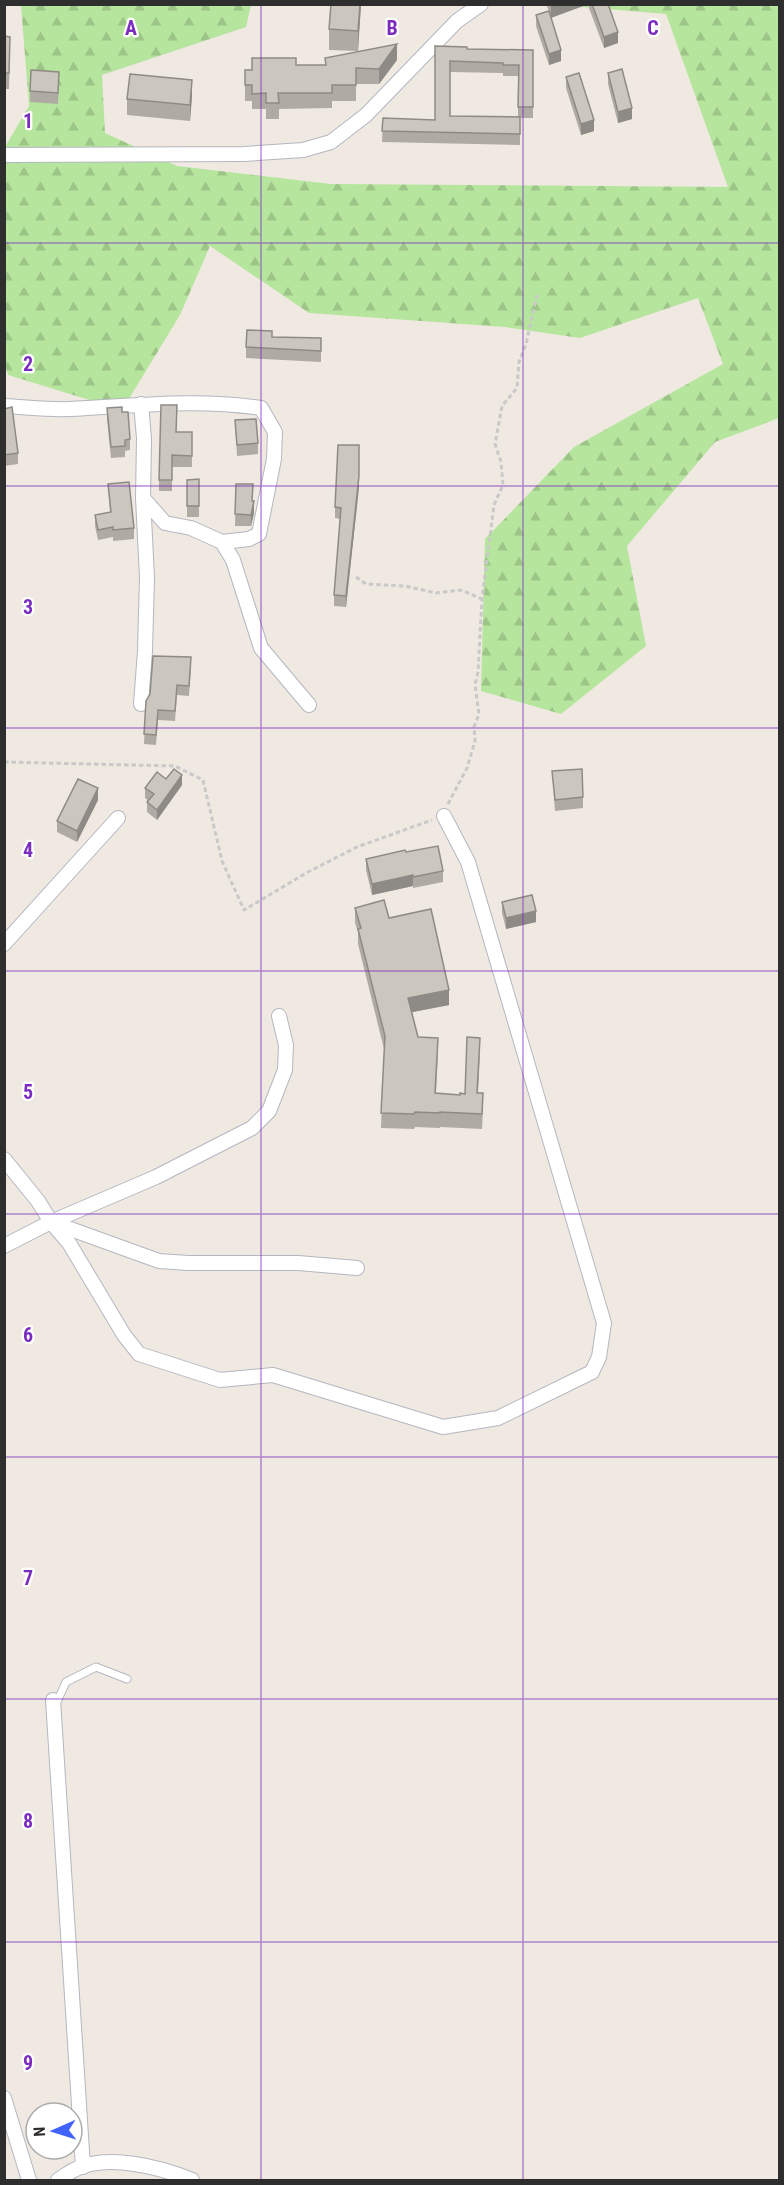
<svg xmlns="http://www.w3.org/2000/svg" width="784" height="2185" viewBox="0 0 784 2185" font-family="'Roboto Condensed',sans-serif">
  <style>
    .forest { fill: url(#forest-firs) }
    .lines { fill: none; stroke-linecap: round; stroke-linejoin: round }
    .lane-casing { stroke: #b4b7c1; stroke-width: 9 }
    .street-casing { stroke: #b4b7c1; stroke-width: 16 }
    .path { stroke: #c9c9c9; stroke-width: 3; stroke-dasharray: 4.5 3; stroke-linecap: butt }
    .lane { stroke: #fff; stroke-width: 7 }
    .street { stroke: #fff; stroke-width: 14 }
    .wall { fill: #afaba4; fill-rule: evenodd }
    .shaded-wall { fill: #8e8b86 }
    .building { fill: #cbc7bf; stroke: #8e8b86; stroke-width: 1.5 }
    .grid { fill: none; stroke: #7b2cbf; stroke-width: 1.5; stroke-opacity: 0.55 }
    .grid-label { font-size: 20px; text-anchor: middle; font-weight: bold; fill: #7b2cbf; stroke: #fff; stroke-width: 4.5; stroke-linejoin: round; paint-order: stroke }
  </style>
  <defs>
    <pattern id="forest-firs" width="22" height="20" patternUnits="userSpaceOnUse" patternTransform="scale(1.5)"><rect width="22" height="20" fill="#b6e59e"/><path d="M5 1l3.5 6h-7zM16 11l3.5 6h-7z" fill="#9dc588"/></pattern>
  </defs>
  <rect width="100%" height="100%" fill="#efe9e1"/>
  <path class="forest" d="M21,5H251L246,27L102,75L105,133L177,166L331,184L728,187L666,14L557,5H779V418L715,442L627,546L646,646L561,714L481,691L485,539L574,447L723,364L698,298L580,338L505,327L309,313L210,246L180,315L122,410L8,375L5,365V147L29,106Z"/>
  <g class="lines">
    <g class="lane-casing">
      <path id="lane" d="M56,1704L66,1682L96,1667L127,1679"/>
    </g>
    <g class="street-casing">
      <g id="street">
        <path d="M4,155L244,154L303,150L331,142L366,115L457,21L481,4"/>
        <path d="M4,406C26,407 48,410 69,409C135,406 195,398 261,408L275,432L274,459L259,534L249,539L222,542"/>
        <path d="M143,498L165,523L191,528L222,542L233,560L261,648L309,705"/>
        <path d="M141,704L145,651L147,577L143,498L144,438L141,404"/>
        <path d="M4,944L118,818"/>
        <path d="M4,1159L38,1201L51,1222L159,1261L188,1263H298L357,1268"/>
        <path d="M51,1222L69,1243L124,1335L139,1354L220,1380L273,1375L443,1427L498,1418L592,1372L599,1357L604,1323L468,862L444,816"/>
        <path d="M4,1246L51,1222L156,1177L252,1128L269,1111L285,1070L286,1045L279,1016"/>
        <path d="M53,1700L83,2167"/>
        <path d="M4,2098L29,2180"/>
        <path d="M58,2180C63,2177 68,2173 74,2170C106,2153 160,2167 192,2180"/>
      </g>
    </g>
    <g class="path">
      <path d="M356,577L366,584L405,586L436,593L461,590L482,599"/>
      <path d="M4,762L175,766L203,780L222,861L244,910L308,872L357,847L432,820"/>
      <path d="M448,804L467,768L475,741L474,727L479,714L475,685L478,672L482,599L494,505L503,485L501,462L495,444L502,406L517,388L519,362L526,344L537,295"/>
    </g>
    <use href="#lane" class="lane"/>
    <use href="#street" class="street"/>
  </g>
  <g class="wall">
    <path d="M361,4L358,51L329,50V29Z"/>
    <path d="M546,4H586V5L551,17L561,61L549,65L536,26V15L549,11Z"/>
    <path d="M589,4H608L618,43L604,48L589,8Z"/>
    <path d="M4,36L10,52L9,89H4Z"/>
    <path d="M435,46L467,49L533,50V118H520V145L382,142L383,118L435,120ZM450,72L503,73V76H518V117L450,116Z"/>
    <path d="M325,58L397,60L379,84H356V101H332V108L279,109V119H266V109H252V101H245V70L296,65H325Z"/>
    <path d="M608,73L632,119L618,123L608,84Z"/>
    <path d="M566,77L594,131L581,135L566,88Z"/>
    <path d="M59,83L58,104L30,102V91Z"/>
    <path d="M192,96L190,121L127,115V99Z"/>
    <path d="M272,337L321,338V362L246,358V347Z"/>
    <path d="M107,408L122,412L130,439V450L125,451V457L111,458L107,419Z"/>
    <path d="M4,409L18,453V464L4,466Z"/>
    <path d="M235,420L258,443V454L237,456Z"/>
    <path d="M176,432H192V467H172V491H159V480Z"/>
    <path d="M199,479V517H187V480Z"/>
    <path d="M108,484L134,528V539L113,541V537L98,540L95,526V515L110,512Z"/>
    <path d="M236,484L252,501L254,513L251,526H235Z"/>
    <path d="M359,487L346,607L334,606V595L340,519L335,518V507Z"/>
    <path d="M191,667L189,696L177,695L175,721L158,720L156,745L144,744L146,701Z"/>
    <path d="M552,771L583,797V808L555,811Z"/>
    <path d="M182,785L157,820L147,812V802L149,801L145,798V788Z"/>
    <path d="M98,800L77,842L57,832V821Z"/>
    <path d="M406,852L443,871V882L413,888V886L372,895L366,870V859Z"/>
    <path d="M502,902L536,922L506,929L502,913Z"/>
    <path d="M355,908L389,918L449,1005L412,1012L418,1037L438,1053L436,1093L460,1095L465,1094L480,1053L478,1093L483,1108L482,1129L440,1127V1128L415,1127L414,1129L381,1128L384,1049L358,944V932L355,923Z"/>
  </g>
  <g class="shaded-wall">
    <path d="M360,4H361L358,51V31Z"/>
    <path d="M556,4H586V5L551,18V6Z"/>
    <path d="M618,32V43L604,48V37Z"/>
    <path d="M397,44V60L379,84V69Z"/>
    <path d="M561,50V61L549,65V54Z"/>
    <path d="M192,80V96L190,121V105Z"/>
    <path d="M632,108V119L618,123V112Z"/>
    <path d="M594,120V131L581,135V124Z"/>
    <path d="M359,476V487L346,607V596Z"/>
    <path d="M254,501V513L251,526V515Z"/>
    <path d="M182,775V785L157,820V810Z"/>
    <path d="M98,788V800L77,842V831Z"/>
    <path d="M413,875V886L372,895V884Z"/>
    <path d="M536,911V922L506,929V918Z"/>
    <path d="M449,990V1005L408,1013V998Z"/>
  </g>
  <g class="building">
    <path d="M331,4H360L358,31L329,29Z"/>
    <path d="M592,4H608L618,32L604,37Z"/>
    <path d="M549,11L561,50L549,54L536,15Z"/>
    <path d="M4,36L10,37L9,73H4Z"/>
    <path d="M397,44L379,69L356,68V85H332V93H278L279,103H266V93L252,94V85H245V70H252V58H296V65H326L325,58Z"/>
    <path d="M435,46L467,47V49L533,50V107H518L519,65H503V63L450,61V116L520,117V134L382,131L383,118L435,120Z"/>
    <path d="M622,69L632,108L618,112L608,73Z"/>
    <path d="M31,70L59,72L58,93L30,91Z"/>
    <path d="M579,73L594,120L581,124L566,77Z"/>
    <path d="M130,74L192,80L190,105L127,99Z"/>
    <path d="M247,330L272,331V337L321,338V351L246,347Z"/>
    <path d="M161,405H177L176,432H192V456L172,455V480H159Z"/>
    <path d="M12,407L18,453L4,455V409Z"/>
    <path d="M122,407V412H128L130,439L125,440V446L111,447L107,408Z"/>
    <path d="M256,419L258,443L237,445L235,420Z"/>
    <path d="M338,445H359V476L346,596L334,595L341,508L335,507Z"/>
    <path d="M199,479V506H187V480Z"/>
    <path d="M129,482L134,528L113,530V527L98,530L95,515L111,512L108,484Z"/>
    <path d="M236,484H253L252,501H254L251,515L235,514Z"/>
    <path d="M153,656L191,657L189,686L177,685L175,711L158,710L156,735L144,734L146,701L150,694Z"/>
    <path d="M174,769L182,775L157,810L147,802L154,794L145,788L157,772L166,779Z"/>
    <path d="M582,769L583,797L555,800L552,771Z"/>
    <path d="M78,779L98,788L77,831L57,821Z"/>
    <path d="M438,846L443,871L413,877V875L372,884L366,859L405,850L406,852Z"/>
    <path d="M532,895L536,911L506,918L502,902Z"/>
    <path d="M384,900L389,918L431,909L449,990L408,998L418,1037L438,1038L435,1093L460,1095V1093L465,1094L467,1037L480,1038L477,1093H483L482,1114L440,1112V1113L415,1112L414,1114L381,1113L385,1036L358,929L361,928L355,908Z"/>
  </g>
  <path class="grid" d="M261,4V2180M523,4V2180M4,243H780M4,486H780M4,728H780M4,971H780M4,1214H780M4,1457H780M4,1699H780M4,1942H780"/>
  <g class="grid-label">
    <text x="131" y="35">A</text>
    <text x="392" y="35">B</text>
    <text x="653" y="35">C</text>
    <text x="28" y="128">1</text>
    <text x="28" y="371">2</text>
    <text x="28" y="614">3</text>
    <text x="28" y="857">4</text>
    <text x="28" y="1099">5</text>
    <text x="28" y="1342">6</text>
    <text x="28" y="1585">7</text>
    <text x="28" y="1828">8</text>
    <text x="28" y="2070">9</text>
  </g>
  <rect width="784" height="2185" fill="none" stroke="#2e2e2e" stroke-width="12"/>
  <g transform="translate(54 2131) rotate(267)"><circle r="28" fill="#ffffff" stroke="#ababab" stroke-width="1.5"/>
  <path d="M0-4.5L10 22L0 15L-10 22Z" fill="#4264fb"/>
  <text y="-9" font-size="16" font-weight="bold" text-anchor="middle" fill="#2e2e2e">N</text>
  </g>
</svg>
